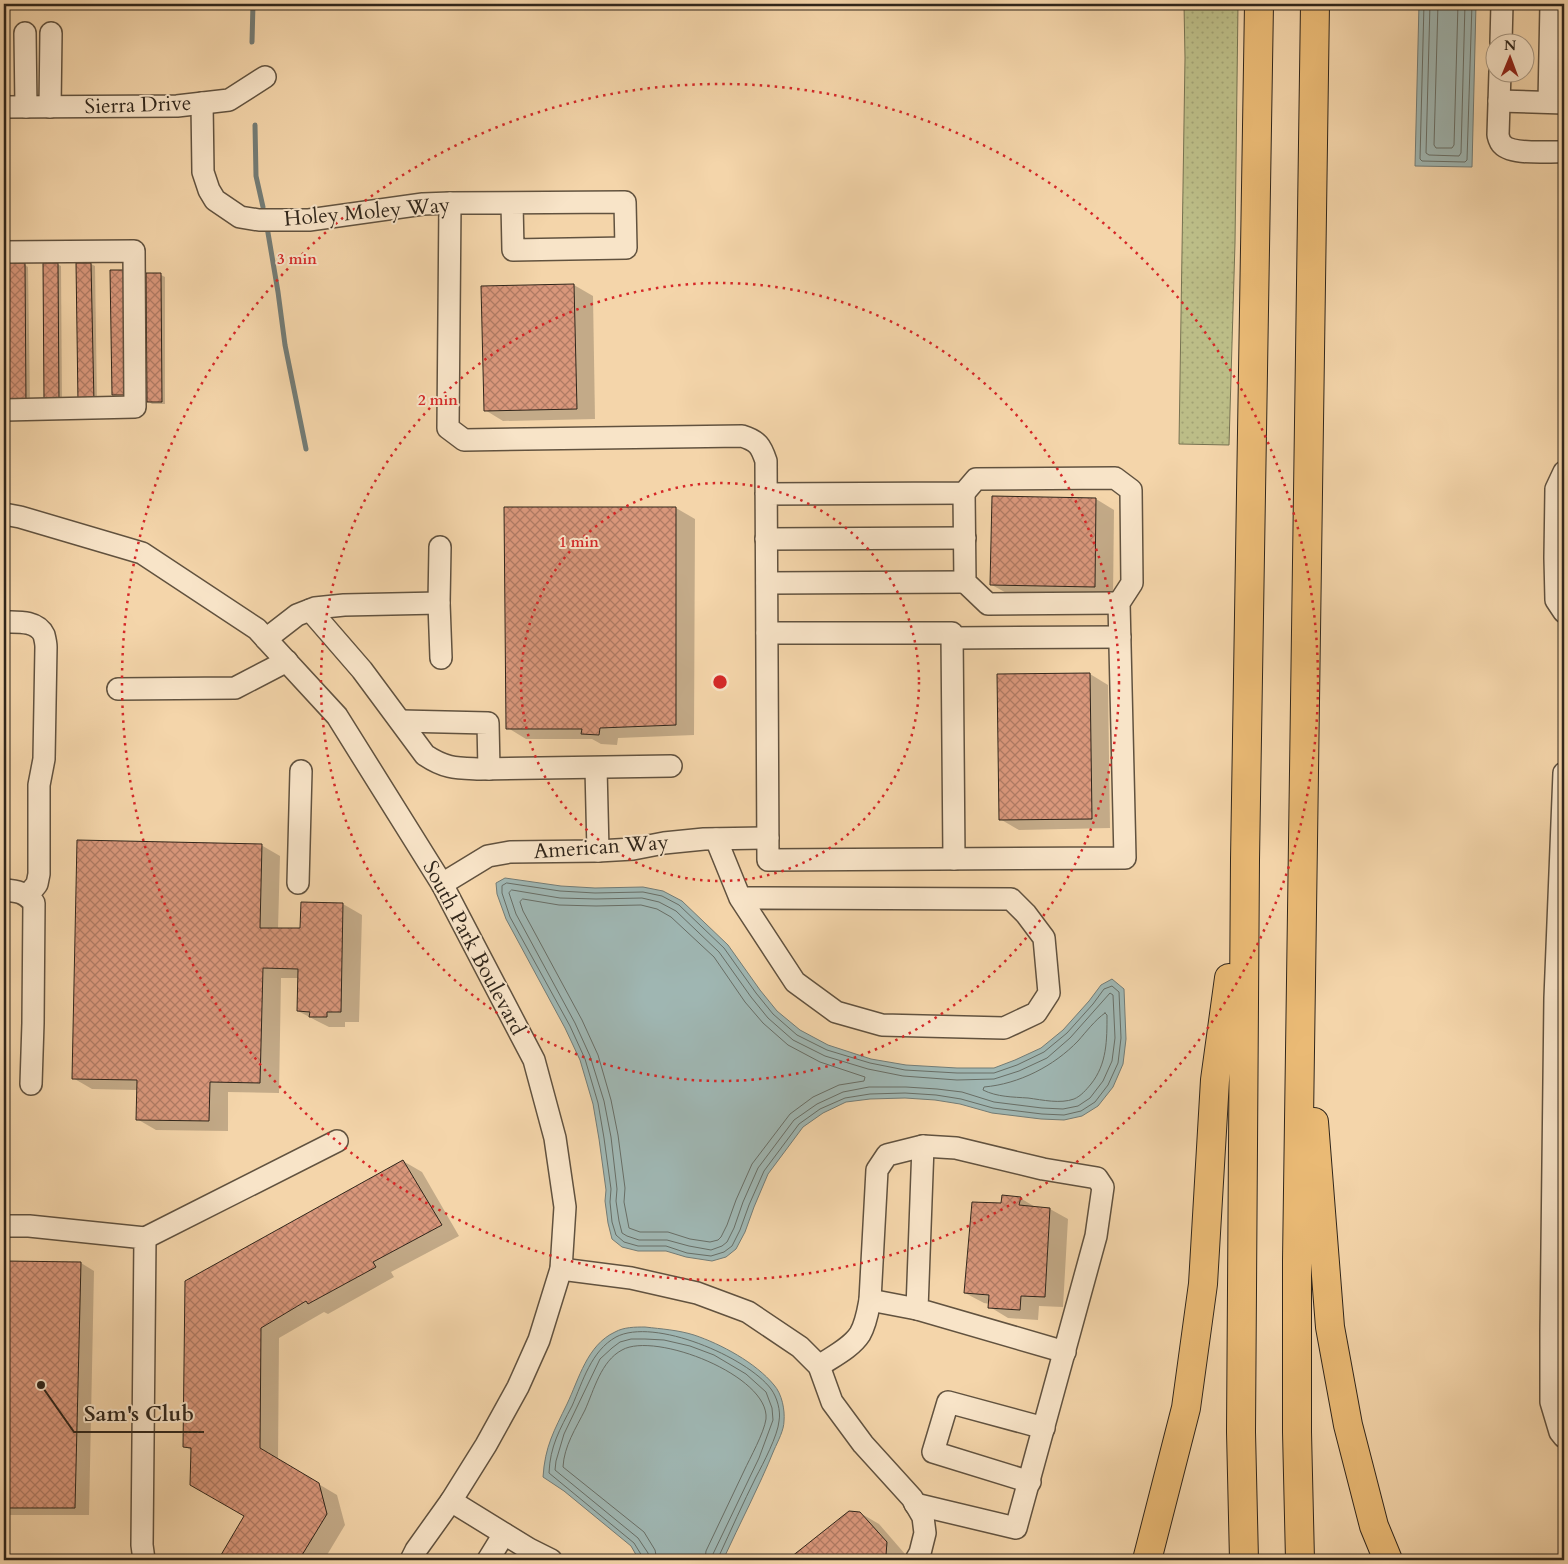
<svg xmlns="http://www.w3.org/2000/svg" width="1568" height="1564" viewBox="0 0 1568 1564" font-family="Cardo,serif">
  <style>
    .grass { fill: url(#grass-dots); stroke: #767251 }
    .water { fill: #9fb6b2; stroke: #737c76 }
    .shadow { fill: #0003 }
    .lines { fill: none; stroke-linecap: round; stroke-linejoin: round }
    .shore { stroke: #686e66; stroke-width: 1 }
    .stream { stroke: #737c76; stroke-width: 5 }
    .building { fill: url(#building-cross-hatch); stroke: #30261b }
    .minor-casing { stroke: #61523f; stroke-width: 24 }
    .highway-casing { stroke: #30261b; stroke-width: 30 }
    .minor { stroke: #f8e4c8; stroke-width: 21 }
    .highway { stroke: #eaba75; stroke-width: 28 }
    .ring { fill: none; stroke: #d62828; stroke-width: 2.5; stroke-dasharray: 2.5 5 }
    .labels { text-anchor: middle; dominant-baseline: central; stroke-width: 4; stroke-linejoin: round; paint-order: stroke }
    .street-label { font-size: 21px; fill: #30261b; stroke: #f8e4c8 }
    .centre { fill: #d62828; stroke: #f8e4c8; stroke-width: 2.5 }
    .ring-label { font-size: 15px; text-anchor: middle; font-weight: bold; fill: #d62828; stroke: #f8e4c8; stroke-width: 4; stroke-linejoin: round; paint-order: stroke }
    .leader { fill: none; stroke: #30261b; stroke-width: 2 }
    .callout-dot { fill: #30261b; stroke: #f8e4c8; stroke-width: 2 }
    .callout-label { font-size: 22px; text-anchor: middle; font-weight: bold; fill: #30261b; stroke: #f8e4c8; stroke-width: 4; stroke-linejoin: round; paint-order: stroke }
  </style>
  <defs>
    <pattern id="grass-dots" width="8" height="8" patternUnits="userSpaceOnUse" patternTransform="scale(1.25)"><rect width="8" height="8" fill="#bcbd87"/><path d="M2 2h.1M6 6h.1" fill="none" stroke="#a2a274" stroke-width="1.8" stroke-linecap="round"/></pattern>
    <pattern id="building-cross-hatch" width="8" height="8" patternUnits="userSpaceOnUse" patternTransform="scale(1.25)"><rect width="8" height="8" fill="#d9977b"/><path d="M0 0l8 8M0 8l8-8" fill="none" stroke="#b07b64"/></pattern>
  </defs>
  <rect width="100%" height="100%" fill="#f4d5aa"/>
  <filter id="stains"><feTurbulence type="fractalNoise" baseFrequency=".004" numOctaves="4"/><feColorMatrix values="0 0 0 0 .2 0 0 0 0 .09 0 0 0 0 .02 0 0 0 .5 -.17"/></filter>
  <radialGradient id="worn" r=".72"><stop offset=".6" stop-color="#630" stop-opacity="0"/><stop offset="1" stop-color="#630" stop-opacity=".3"/></radialGradient>
  <path class="grass" d="M1184,4H1238L1235,243L1229,445L1179,444L1185,58Z"/>
  <g class="water">
    <path d="M1419,4H1476L1472,167L1415,166Z"/>
    <path d="M505,878L561,886L595,888L643,887L663,891L682,901L728,945L760,990L777,1011L800,1030L828,1045L871,1059L906,1065L957,1068H994L1015,1060L1041,1048L1063,1030L1089,1001L1101,985L1112,979L1124,989L1126,1039L1123,1064L1113,1087L1098,1106L1082,1116L1064,1120L1041,1119L992,1113L960,1104L935,1100L905,1098L870,1099L846,1102L823,1113L803,1127L768,1174L754,1207L745,1232L736,1249L726,1257L712,1261L686,1257L666,1251H638L622,1247L612,1239L608,1223L605,1201L606,1190L599,1139L593,1104L580,1060L565,1028L506,919L497,894L496,883Z"/>
    <path d="M645,1327C662,1329 678,1330 694,1335C721,1344 756,1363 774,1385C782,1394 785,1410 784,1421C784,1430 778,1441 774,1450C759,1487 740,1523 723,1560H639L631,1546L564,1491L543,1477C545,1446 554,1431 567,1404C579,1379 587,1345 615,1332C624,1327 635,1327 645,1327Z"/>
  </g>
  <g class="shadow">
    <path d="M24,264L28,267L30,404H11Z"/>
    <path d="M57,264L61,266L62,404H49Z"/>
    <path d="M78,264H91L95,266L97,405H83Z"/>
    <path d="M161,275L165,277V404H152L148,401Z"/>
    <path d="M574,285L593,296L595,419L503,421L485,410L483,287Z"/>
    <path d="M1096,499L1114,510L1113,597L1010,595L992,585Z"/>
    <path d="M505,508H676L695,519L694,735L618,738L617,745L601,744L592,739H526L508,728Z"/>
    <path d="M1090,674L1108,685L1110,828L1019,830L1000,819Z"/>
    <path d="M261,845L280,856L278,929L301,930L302,903L343,904L362,915L359,1022H345V1027H329L317,1021L298,1011L299,978H281L279,1093L228,1092V1131L156,1130L137,1119L138,1090L92,1089L73,1078Z"/>
    <path d="M4,949L7,951L4,1039Z"/>
    <path d="M403,1161L422,1172L459,1236L391,1272L394,1277L328,1314L324,1312L279,1338L278,1460L337,1495L345,1525L324,1560H219L245,1515L192,1451L184,1446L186,1282Z"/>
    <path d="M1020,1198L1037,1208L1050,1209L1068,1219L1063,1307L1039,1306L1038,1320L1008,1318L990,1307V1304L984,1303L965,1293L1002,1204Z"/>
    <path d="M4,1262L81,1263L94,1271L89,1515H4Z"/>
    <path d="M860,1513L879,1524L905,1554V1560H794L792,1557Z"/>
  </g>
  <g class="lines">
    <g class="shore">
      <path d="M1424,4L1420,159L1422,161L1465,162L1467,160L1472,4"/>
      <path d="M1430,4L1426,153L1429,155L1459,156L1461,153L1465,4"/>
      <path d="M1438,4L1434,145L1436,148H1452L1454,145L1458,4"/>
      <path d="M507,883L560,891L595,893L643,892L662,896L679,905L724,948L756,993L773,1014L797,1035L827,1050L870,1063L905,1070L957,1073H994L1017,1065L1044,1052L1067,1033L1093,1004L1104,989L1112,986L1119,992L1121,1038L1118,1063L1108,1085L1095,1102L1081,1111L1064,1115L1042,1114L993,1108L961,1099L936,1095L905,1093L870,1094L845,1098L820,1109L799,1124L764,1171L749,1205L740,1230L732,1246L724,1252L711,1256L687,1253L666,1246H638L624,1242L616,1235L612,1222L610,1202L611,1189L604,1138L598,1103L585,1059L570,1026L510,917L502,893V886Z"/>
      <path d="M512,890L560,898L596,899L642,898L659,902L676,911L719,952L751,997L768,1018L793,1040L825,1056L868,1069L903,1076L957,1080L994,1079L1019,1071L1047,1058L1070,1038L1110,993L1113,995L1115,1038L1112,1061L1103,1081L1090,1098L1078,1106L1063,1109L1042,1108L994,1102L962,1092L937,1089L906,1087H869L843,1092L817,1104L794,1120L758,1168L743,1202L734,1228L727,1242L722,1246L711,1250L689,1246L667,1240H639L627,1236L622,1233L619,1221L616,1201L617,1189L611,1137L604,1101L590,1056L575,1023L516,914L509,893Z"/>
      <path d="M523,899L559,905L596,906L641,905L657,909L671,917L714,957L745,1002L763,1023L788,1045L820,1062L865,1077L864,1081L839,1085L813,1097L790,1114L752,1164L736,1200L727,1225L721,1237L718,1240L710,1242L690,1239L668,1232H640L629,1228L624,1202L625,1188L618,1135L611,1100L598,1055L582,1020L523,911L520,902Z"/>
      <path d="M1105,1013L1107,1015C1107,1040 1107,1064 1091,1084C1086,1090 1081,1096 1074,1099C1060,1104 1043,1100 1028,1098C1013,1097 997,1097 983,1090L984,1087C1019,1084 1054,1066 1078,1041C1086,1032 1095,1020 1105,1013Z"/>
      <path d="M643,1560L642,1556L634,1543L549,1473C550,1446 560,1429 572,1406C583,1381 591,1351 616,1337C654,1317 747,1357 771,1389C777,1397 781,1411 779,1421C778,1435 763,1464 756,1477C743,1503 731,1530 719,1556L718,1560"/>
      <path d="M649,1560L648,1553L638,1538L555,1470L556,1461L564,1434L600,1359L612,1348L620,1342L631,1339H645L664,1340L690,1346L714,1355L746,1374L766,1392L772,1408L773,1420L759,1458L713,1554L712,1560"/>
      <path d="M657,1560L655,1550L644,1532L563,1467C564,1446 576,1428 585,1410C594,1390 601,1361 622,1350C655,1331 770,1376 766,1419C764,1433 750,1458 744,1471C731,1498 719,1524 706,1551L705,1560"/>
    </g>
    <g class="stream">
      <path d="M252,42L253,4"/>
      <path d="M255,125L256,176L263,207"/>
      <path d="M267,227L278,292L285,345L306,449"/>
    </g>
  </g>
  <g class="building">
    <path d="M5,263H25L26,403H6Z"/>
    <path d="M43,263H58L59,402H44Z"/>
    <path d="M76,263H91L94,403H78Z"/>
    <path d="M110,270H126L128,395H112Z"/>
    <path d="M146,273H161L162,402H147Z"/>
    <path d="M574,284L577,409L484,411L481,286Z"/>
    <path d="M992,496L1096,498L1095,587L990,585Z"/>
    <path d="M504,507H676V725L600,728L599,735L581,734L582,729H506Z"/>
    <path d="M1090,673L1092,819L999,820L997,674Z"/>
    <path d="M77,840L262,844L260,928H300L301,902L343,903L341,1012H327V1017H309L310,1012L297,1011L298,969L263,968L260,1083L210,1082L209,1121L136,1120L137,1080L72,1079Z"/>
    <path d="M403,1160L442,1225L373,1262L376,1267L308,1304L306,1301L261,1328L260,1448L319,1483L327,1514L299,1560H218L244,1516L190,1485L191,1448L183,1447L185,1281Z"/>
    <path d="M1002,1195L1021,1197L1019,1205L1050,1208L1045,1297L1021,1296L1020,1310L988,1308L989,1295L964,1293L972,1202L1001,1203Z"/>
    <path d="M4,1261L81,1262L75,1508H4Z"/>
    <path d="M849,1511L860,1512L887,1542L886,1555L879,1560H792L791,1557Z"/>
  </g>
  <g class="lines">
    <g class="minor-casing">
      <g id="minor">
        <path d="M25,33L26,107"/>
        <path d="M1501,42L1502,4"/>
        <path d="M1500,72L1498,135C1498,136 1500,142 1501,143C1510,156 1550,151 1564,152"/>
        <path d="M1499,101L1564,103"/>
        <path d="M1549,102L1551,4"/>
        <path d="M202,103L203,172L209,190L215,200L240,217L259,220H309L423,204L450,203L625,202L626,248L513,250L512,203"/>
        <path d="M4,107L177,106L229,100L265,77"/>
        <path d="M50,107L51,33"/>
        <path d="M450,203L448,428L464,440L742,436C758,441 761,446 766,461L768,860L1125,858L1119,603L1132,583L1131,490L1115,478L976,479L964,493L766,494"/>
        <path d="M4,252L134,251L135,407L4,410"/>
        <path d="M1564,472L1556,489L1555,558L1556,600L1564,612"/>
        <path d="M964,493L965,582L988,604L1119,603"/>
        <path d="M4,514L20,517L142,553L257,629L266,639L337,716L442,884L534,1060L555,1138L565,1207L561,1269L539,1340L518,1387L486,1445L451,1501L416,1550L411,1560"/>
        <path d="M766,539L965,538"/>
        <path d="M440,547L439,603L441,658"/>
        <path d="M767,583L965,582"/>
        <path d="M310,610L362,670L425,755C446,769 457,768 480,769L671,766"/>
        <path d="M4,622C17,622 37,620 44,635C45,639 46,644 46,647L44,759L39,785V874L37,884L28,895"/>
        <path d="M767,633H952L954,859"/>
        <path d="M952,638L1120,637"/>
        <path d="M266,639L297,615L315,608L344,605L439,603"/>
        <path d="M118,689L235,688L287,661"/>
        <path d="M401,721L488,723L489,769"/>
        <path d="M596,768L598,851"/>
        <path d="M1564,773L1555,998L1551,1332V1402L1560,1432L1564,1437"/>
        <path d="M716,839L740,898L1011,899L1026,914L1044,938L1049,993L1036,1013L1004,1028L882,1025L836,1012L795,982L740,898"/>
        <path d="M298,883L301,771"/>
        <path d="M442,884L488,856L510,852L598,851L633,849L664,843L704,839L768,838"/>
        <path d="M4,890C17,891 25,892 34,903L33,1023L31,1084"/>
        <path d="M923,1146L917,1309L1065,1352"/>
        <path d="M4,1226H29L145,1238L142,1545L144,1560"/>
        <path d="M145,1238L337,1141"/>
        <path d="M561,1269L631,1278L697,1293L748,1312L800,1347L819,1366L832,1402L863,1444L912,1498L923,1517L925,1533L920,1553L916,1560"/>
        <path d="M870,1300L917,1309"/>
        <path d="M819,1366C832,1357 851,1348 860,1334C866,1324 868,1311 870,1300L877,1170L887,1155L923,1146L956,1148L1043,1169L1097,1178L1103,1187L1096,1236L1016,1528L915,1504"/>
        <path d="M1030,1482L933,1452L948,1402L1044,1428"/>
        <path d="M451,1501L529,1549L551,1560"/>
        <path d="M488,1560L504,1534"/>
      </g>
    </g>
    <g class="highway-casing">
      <g id="highway">
        <path d="M1314,1122L1330,1327L1348,1425L1374,1526L1388,1560"/>
        <path d="M1147,1560L1186,1408L1203,1284L1215,1080L1229,978"/>
        <path d="M1244,1560L1241,1432L1245,860L1259,4"/>
        <path d="M1300,1560L1297,1432V1260L1315,4"/>
      </g>
    </g>
    <use href="#minor" class="minor"/>
    <use href="#highway" class="highway"/>
  </g>
  <g class="ring">
    <circle cx="720" cy="682" r="199"/>
    <circle cx="720" cy="682" r="399"/>
    <circle cx="720" cy="682" r="598"/>
  </g>
  <g class="labels">
    <g class="street-label">
      <text transform="translate(138 105) rotate(-2)">Sierra Drive</text>
      <text transform="translate(367 212) rotate(-5)">Holey Moley Way</text>
      <text transform="translate(601 847) rotate(-4)">American Way</text>
      <text transform="translate(474 948) rotate(62)">South Park Boulevard</text>
    </g>
  </g>
  <circle cx="720" cy="682" r="8" class="centre"/>
  <g class="ring-label">
    <text x="297" y="264">3 min</text>
    <text x="438" y="405">2 min</text>
    <text x="579" y="547">1 min</text>
  </g>
  <path class="leader" d="M41 1385L74 1432H204"/>
  <circle class="callout-dot" cx="41" cy="1385" r="5"/>
  <g class="callout-label">
    <text x="139" y="1421">Sam's Club</text>
  </g>
  <rect width="1568" height="1564" fill="none" stroke="#f4d5aa" stroke-width="20"/>
  <rect x="5" y="5" width="1558" height="1554" fill="none" stroke="#30261b" stroke-width="2.5"/>
  <rect x="10" y="10" width="1548" height="1544" fill="none" stroke="#30261b"/>
  <g transform="translate(1510 58) rotate(1)"><circle r="24" fill="#f8e4c8" stroke="#a89883"/>
  <path d="M0-4L9 19L0 12L-9 19Z" fill="#8f2418"/>
  <text y="-8" font-size="14" font-weight="bold" text-anchor="middle" fill="#30261b">N</text>
  </g>
  <rect width="100%" height="100%" filter="url(#stains)"/>
  <rect width="100%" height="100%" fill="url(#worn)"/>
</svg>
